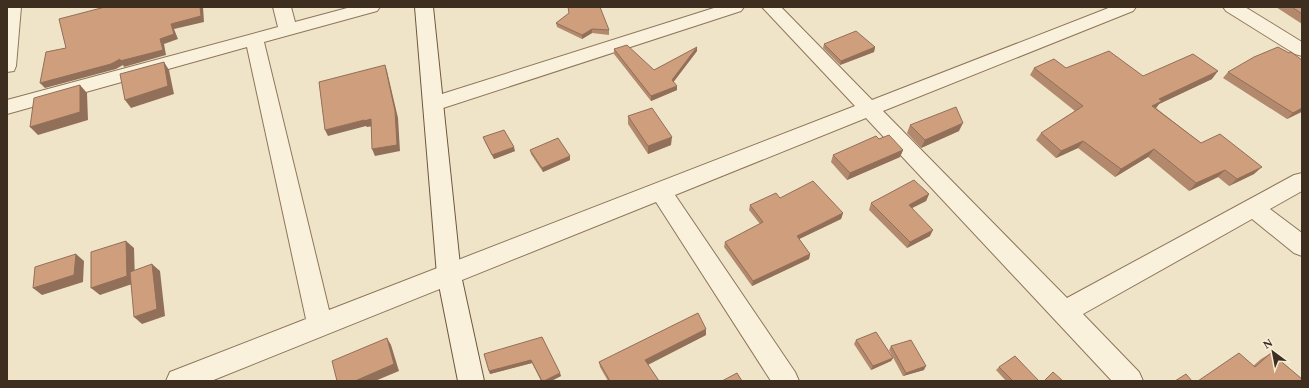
<svg xmlns="http://www.w3.org/2000/svg" width="1309" height="388" viewBox="0 0 1309 388" font-family="Spectral,serif">
  <style>
    .lines { fill: none; stroke-linecap: round; stroke-linejoin: round }
    .street-casing { stroke: #8d765c; stroke-width: 2 }
    .secondary-casing { stroke: #6f573f; stroke-width: 2 }
    .street { fill: #faf1dc; fill-rule: evenodd }
    .secondary { fill: #faf1dc; fill-rule: evenodd }
    .wall { fill: #b2896c }
    .shaded-wall { fill: #916f58 }
    .building { fill: #cf9f7d; stroke: #916f58 }
  </style>
  <rect width="100%" height="100%" fill="#f0e4c8"/>
  <g class="lines">
    <g class="street-casing">
      <g id="street">
        <path d="M7,7H21L16,66L14,71L7,72Z"/>
        <path d="M273,7H291L295,22L351,7H380L377,11L264,42L329,310L855,106L762,7H781L872,100L1111,7H1136L1133,11L883,111L1067,298L1294,175L1302,173V191L1270,209L1302,233V256L1294,253L1252,219L1083,314L1139,372L1143,381H1112L866,118L675,195L795,372L799,381H771L656,202L211,381H166L170,372L306,319L247,47L7,114V100L278,27Z"/>
        <path d="M717,7H744L741,11L440,109L433,111L426,109L423,104L426,99Z"/>
        <path d="M1223,7H1245L1302,42V56L1295,54L1226,11Z"/>
      </g>
    </g>
    <g class="secondary-casing">
      <path id="secondary" d="M415,7H433L461,275L484,381H458L437,275Z"/>
    </g>
    <use href="#street" class="street"/>
    <use href="#secondary" class="secondary"/>
  </g>
  <g class="wall">
    <path d="M1276,7H1302V24Z"/>
    <path d="M556,23L609,30V35L592,33L582,39L557,27Z"/>
    <path d="M824,44L875,47L874,52L840,65L823,48Z"/>
    <path d="M614,49L654,70L697,51L673,82L677,90L651,101L614,54Z"/>
    <path d="M1289,53L1302,60V112L1287,119L1223,78L1228,72Z"/>
    <path d="M1034,68H1066L1143,76L1212,79L1159,104L1156,108L1201,143L1254,174L1229,186L1218,177L1189,191L1148,157L1115,177L1078,148L1056,158L1036,140L1041,133L1075,111L1030,75Z"/>
    <path d="M628,116L671,145L648,154L628,124Z"/>
    <path d="M910,125L959,131L921,148L907,133Z"/>
    <path d="M483,137L515,151L494,159L485,142Z"/>
    <path d="M879,139L903,150L900,157L847,180L831,162L833,155Z"/>
    <path d="M530,150L570,160L543,172L531,154Z"/>
    <path d="M929,194L926,201L912,208L930,236L907,248L869,210L871,203Z"/>
    <path d="M780,198L843,213L841,219L799,239L810,254L809,259L752,286L724,247L725,242L760,224L749,210L750,205Z"/>
    <path d="M706,335L648,365L659,381H608L600,367L599,362Z"/>
    <path d="M542,337L561,376L551,381H541L532,363L490,374L489,371Z"/>
    <path d="M856,340L893,358L891,361L871,370L854,344Z"/>
    <path d="M891,346L924,370L903,376L889,350Z"/>
    <path d="M1271,353L1302,379L1198,381L1253,366L1261,359Z"/>
    <path d="M999,367L1039,381H1006L996,370Z"/>
  </g>
  <g class="shaded-wall">
    <path d="M200,7H203L204,22L174,29L178,39L164,44L166,55L124,67L123,65L116,69L45,88L40,83L120,59L160,39L171,24Z"/>
    <path d="M592,29V33L582,39V35Z"/>
    <path d="M697,47V51L672,84V80Z"/>
    <path d="M875,47L874,52L840,65L841,61Z"/>
    <path d="M164,62L169,70L174,94L131,108L125,100Z"/>
    <path d="M385,65L387,71L398,118L400,151L375,156L372,149Z"/>
    <path d="M1218,71L1212,79L1159,104L1156,108L1152,106L1159,99Z"/>
    <path d="M80,85L87,93L88,120L38,135L30,127Z"/>
    <path d="M677,86V90L651,101V96Z"/>
    <path d="M1302,108V111L1287,119L1293,113Z"/>
    <path d="M371,119L374,126L367,127L366,126L328,136L325,130L364,120Z"/>
    <path d="M963,123L959,131L921,148L925,140Z"/>
    <path d="M672,137L671,145L648,154V146Z"/>
    <path d="M1083,141L1078,148L1056,158L1061,151Z"/>
    <path d="M514,147L515,151L494,159L492,155Z"/>
    <path d="M1154,149L1148,157L1115,177L1121,169Z"/>
    <path d="M903,150L900,157L847,180L850,173Z"/>
    <path d="M570,156V160L543,172L542,168Z"/>
    <path d="M1262,167L1254,174L1229,186L1237,179Z"/>
    <path d="M1225,170L1218,177L1189,191L1196,183Z"/>
    <path d="M929,194L926,201L906,211L909,205Z"/>
    <path d="M843,213L841,219L795,241L797,236Z"/>
    <path d="M933,230L930,236L907,248L910,242Z"/>
    <path d="M126,241L134,248L135,283L100,295L91,288Z"/>
    <path d="M76,254L84,261L83,282L42,295L33,288Z"/>
    <path d="M810,254L809,259L752,286L753,281Z"/>
    <path d="M152,264L160,271L165,316L142,324L134,317Z"/>
    <path d="M706,329V335L645,366V360Z"/>
    <path d="M387,338L391,345L399,371L375,381H355Z"/>
    <path d="M893,358L891,361L871,370L873,366Z"/>
    <path d="M531,360L532,363L490,374L489,371Z"/>
    <path d="M926,366L924,370L903,376L906,373Z"/>
    <path d="M560,373L561,376L551,381H544Z"/>
  </g>
  <g class="building">
    <path d="M105,7H200L201,16L171,24L174,34L160,39L163,50L120,61V59L111,64L40,83L46,52L66,48L59,19Z"/>
    <path d="M568,7H600L609,30L592,29L582,35L556,23L569,13Z"/>
    <path d="M1292,7H1302V14Z"/>
    <path d="M856,31L875,47L841,61L824,44Z"/>
    <path d="M627,45L654,70L697,47L672,80L677,86L651,96L614,49Z"/>
    <path d="M1278,47L1289,53L1291,52L1302,60V108L1293,113L1228,72L1254,57Z"/>
    <path d="M1109,51L1143,76L1193,54L1218,71L1159,99L1162,101L1152,106L1201,143L1220,134L1262,167L1237,179L1225,170L1196,183L1154,149L1121,169L1083,141L1061,151L1041,133L1083,106L1034,68L1054,59L1066,68Z"/>
    <path d="M164,62L168,86L125,100L120,74Z"/>
    <path d="M385,65L395,111L397,145L372,149L371,119L364,121V120L325,130L319,82Z"/>
    <path d="M80,85V112L30,127L34,98Z"/>
    <path d="M956,107L963,123L925,140L910,125Z"/>
    <path d="M652,108L672,137L648,146L628,116Z"/>
    <path d="M504,130L514,147L492,155L483,137Z"/>
    <path d="M889,135L903,150L850,173L833,155L876,136L879,139Z"/>
    <path d="M558,138L570,156L542,168L530,150Z"/>
    <path d="M914,180L929,194L909,205L933,230L910,242L871,203Z"/>
    <path d="M813,181L843,213L797,236L810,254L753,281L725,242L763,222L750,205L776,193L780,198Z"/>
    <path d="M126,241L127,276L91,288V252Z"/>
    <path d="M76,254L74,275L33,288L35,267Z"/>
    <path d="M152,264L157,309L134,317L130,272Z"/>
    <path d="M698,313L706,329L645,360L659,381H610L599,362Z"/>
    <path d="M876,332L893,358L873,366L856,340Z"/>
    <path d="M542,337L560,373L544,381H542L531,360L489,371L484,354Z"/>
    <path d="M387,338L394,364L355,381H337L332,361Z"/>
    <path d="M911,340L926,366L906,373L891,346Z"/>
    <path d="M1239,353L1255,367L1271,353L1302,379V381H1198Z"/>
    <path d="M1015,356L1039,381H1013L999,367Z"/>
    <path d="M1053,372L1063,381H1044Z"/>
    <path d="M737,373L742,381H722Z"/>
    <path d="M1186,374L1192,381H1175Z"/>
  </g>
  <rect width="1309" height="388" fill="none" stroke="#3d2e20" stroke-width="16"/>
  <g transform="translate(1273 352) rotate(328)" stroke="#f7eed8" stroke-width="3" paint-order="stroke">
  <path d="M0-3L7 15L0 10L-7 15Z" fill="#3d2e20"/>
  <text y="-6" font-size="11" font-weight="bold" text-anchor="middle" fill="#3d2e20">N</text>
  </g>
</svg>
